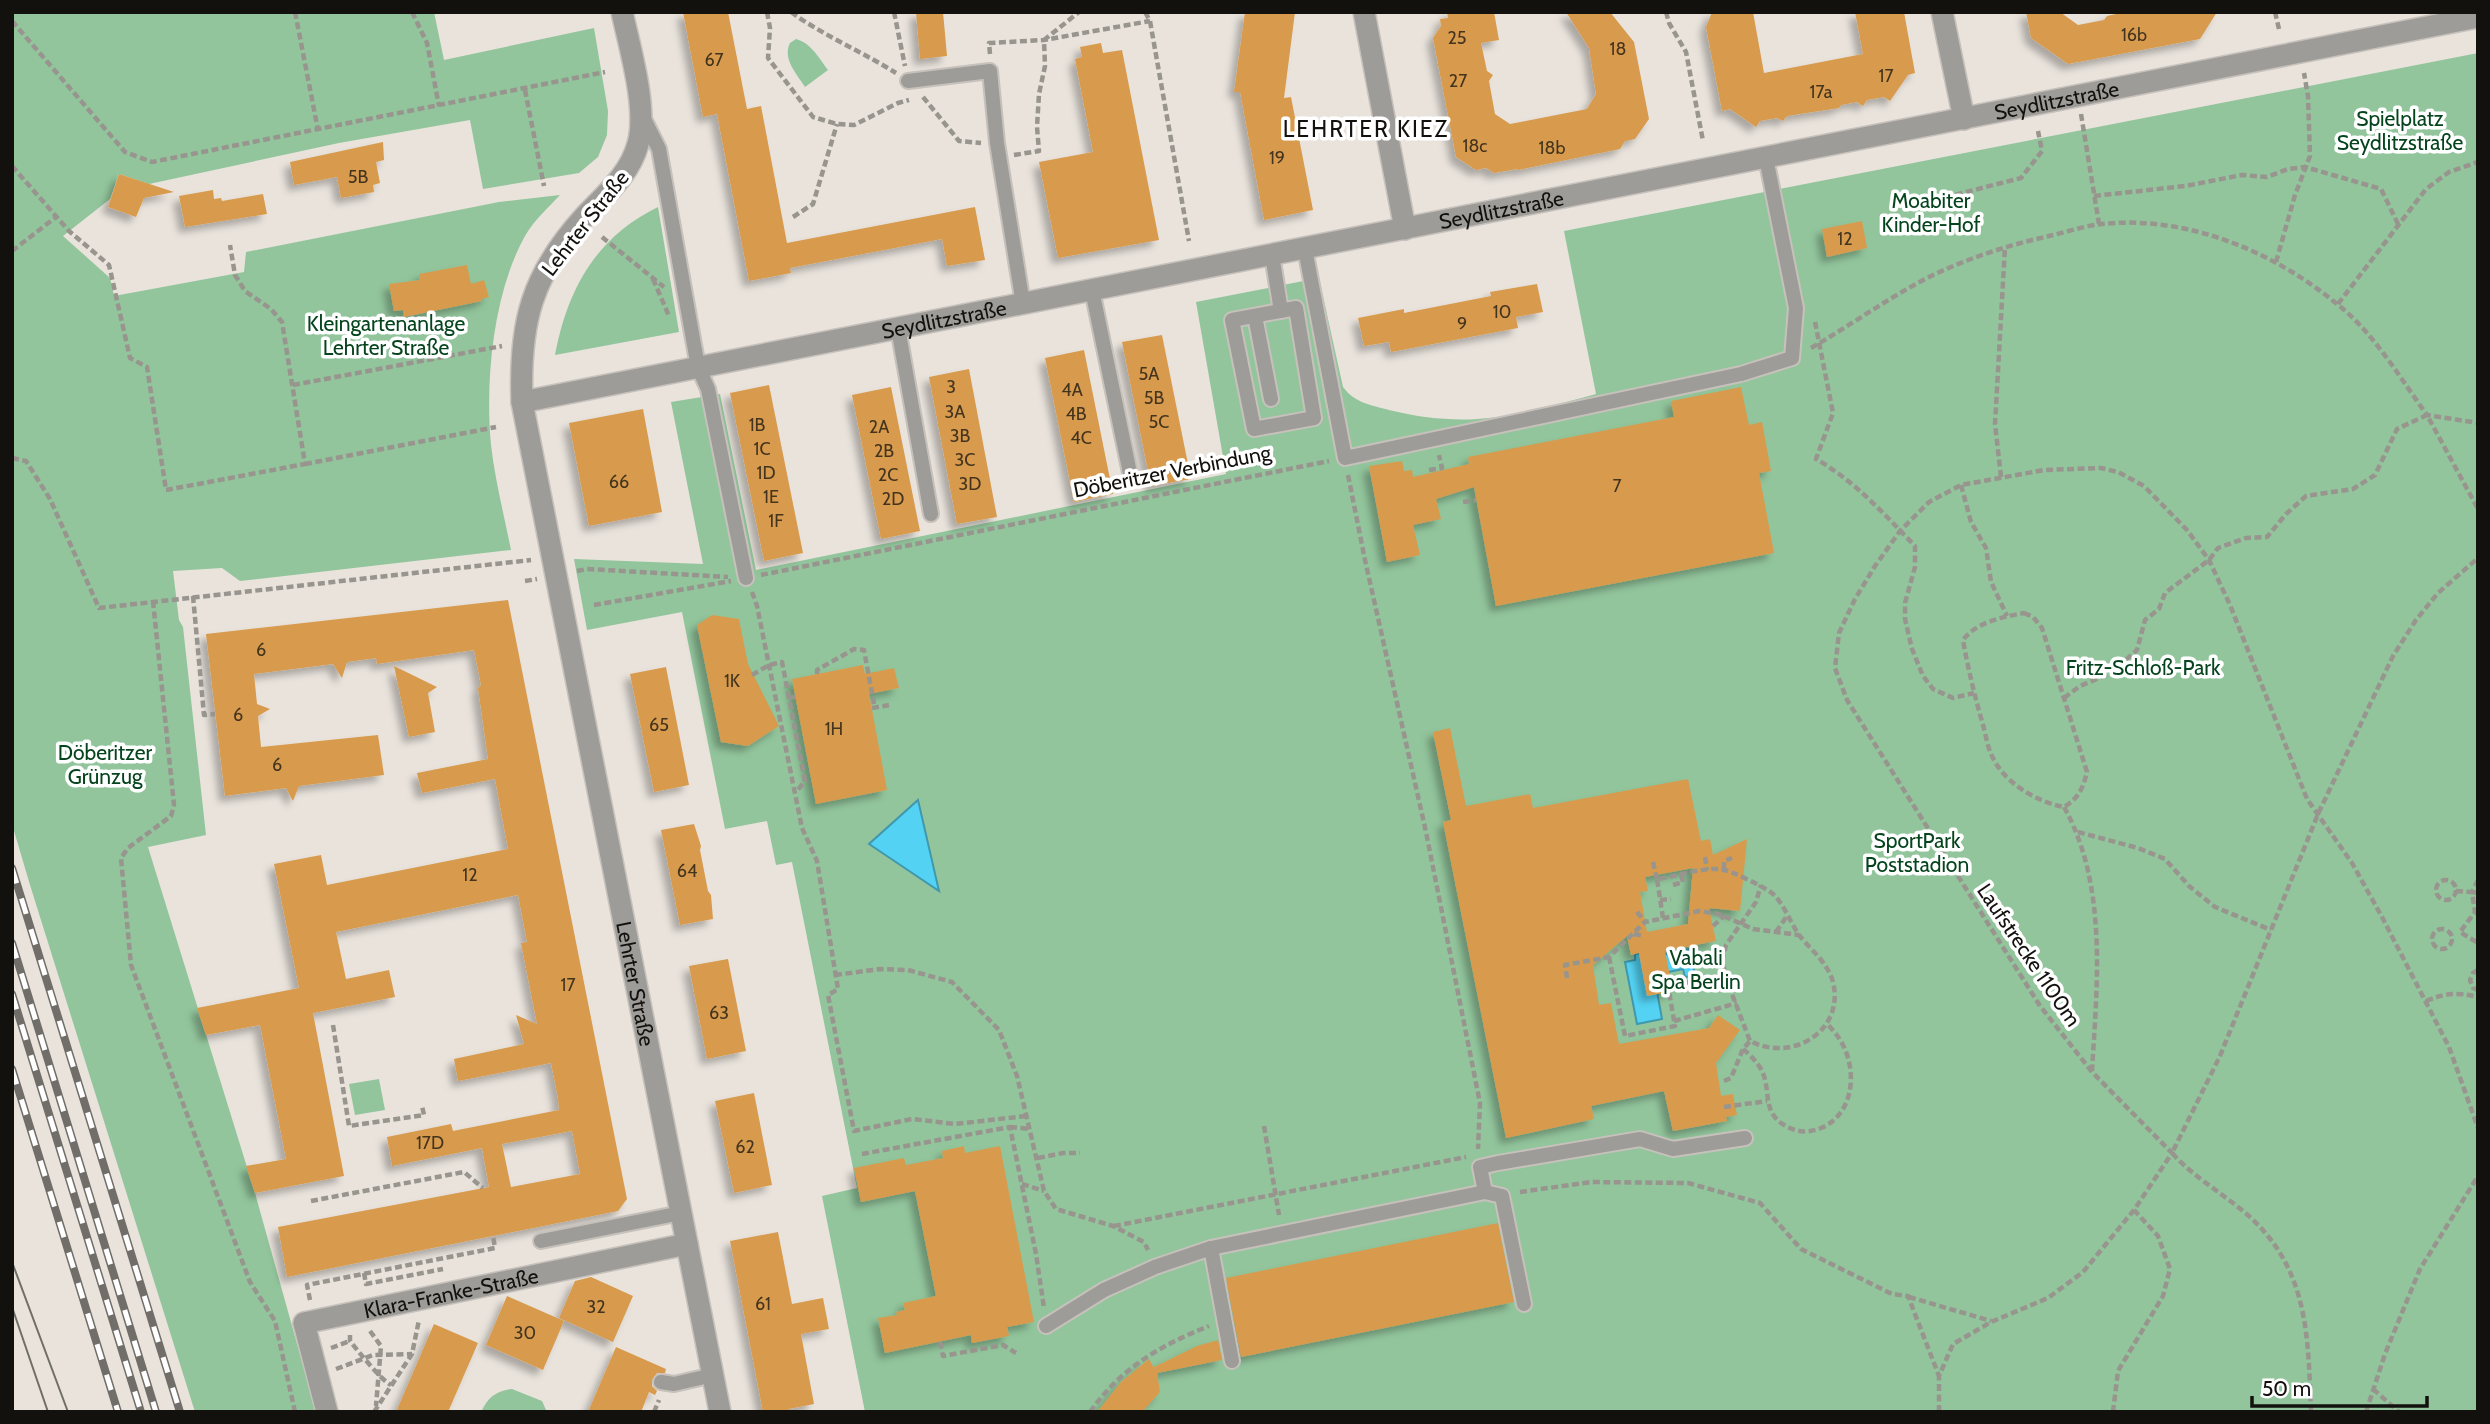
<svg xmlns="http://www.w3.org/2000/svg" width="2490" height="1424" viewBox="0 0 2490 1424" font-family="Cabin,sans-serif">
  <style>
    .green { fill: #92c59c }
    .water { fill: #53d2f3; stroke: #4098ae; stroke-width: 2 }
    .building { fill: #d89b4d; fill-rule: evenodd; filter: url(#shadow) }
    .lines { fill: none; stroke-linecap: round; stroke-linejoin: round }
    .service-casing { stroke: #c7c1bb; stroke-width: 18 }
    .minor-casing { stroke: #c7c1bb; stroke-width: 24 }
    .path { stroke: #98948e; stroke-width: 4.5; stroke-dasharray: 7 3.5; stroke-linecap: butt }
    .service { stroke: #9e9c99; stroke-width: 14 }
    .minor { stroke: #9e9c99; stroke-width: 21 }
    .tram { stroke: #716e69; stroke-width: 2 }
    .rail-casing { stroke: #716e69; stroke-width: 8 }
    .rail { stroke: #fff; stroke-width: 5; stroke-dasharray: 16; stroke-linecap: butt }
    .labels { text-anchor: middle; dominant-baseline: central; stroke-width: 7; stroke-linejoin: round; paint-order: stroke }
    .number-label { font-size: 18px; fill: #44341e }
    .street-label { font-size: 21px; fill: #13110e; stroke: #fff }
    .park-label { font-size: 21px; fill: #05441d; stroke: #fff }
    .neighbourhood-label { font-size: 23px; letter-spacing: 2px; fill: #13110e; stroke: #fff }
  </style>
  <defs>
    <filter id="shadow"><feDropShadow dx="-6" dy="6" stdDeviation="3.5" flood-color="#0004"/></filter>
  </defs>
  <rect width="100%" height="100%" fill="#e9e3dc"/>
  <g class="green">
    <path d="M12,12H434L444,60L594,28L608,111L607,135L598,157L579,173L483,189L470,120L339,143L149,184L119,174L110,199L63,236L110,278L114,296L244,272L246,252L499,202L560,195C548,208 534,220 525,236C493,293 485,381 491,445C495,480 504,515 511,550L240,581L222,568L173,571L179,620L183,627L206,835L148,847L255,1193L316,1412H195L30,885L12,824Z"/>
    <path d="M796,39C811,43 819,58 828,70L805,87C797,74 782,59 790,43Z"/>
    <path d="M2478,53V1412H865L822,1196L857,1188L792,862L776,865L767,821L725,829L682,612L587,630L574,559L703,564L671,402L720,394L756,570L1226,474L1196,302L1319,278L1343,387C1355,403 1371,405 1389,410C1471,430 1518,415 1596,394L1564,231Z"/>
    <path d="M658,207L679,332L555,355C567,290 596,237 658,207Z"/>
    <path d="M379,1079L385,1110L355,1115L349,1084Z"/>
    <path d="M512,1389L542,1401L547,1412H481C488,1397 496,1391 512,1389Z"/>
  </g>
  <g class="water">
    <path d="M918,800L939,891L869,844Z"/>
    <path d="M1690,949L1695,975L1685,977L1683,969L1654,975L1662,1019L1637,1024L1625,962L1635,960V954L1642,953L1643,958Z"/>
  </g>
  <g class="building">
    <path d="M683,12H728L747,109L761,106L787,243L975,207L985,260L947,266L942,239L790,268L791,273L749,281L717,114L703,117Z"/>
    <path d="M916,12H943L947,56L920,59Z"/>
    <path d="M1245,12H1295L1284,98L1291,97L1313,210L1264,220L1240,92H1234Z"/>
    <path d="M1447,12H1494L1499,40L1481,43L1487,71L1493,75L1489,81L1495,114L1510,124L1587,109L1596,94L1589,48L1566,12H1610L1634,42L1649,119L1635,139L1625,141L1620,149L1518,170L1517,169L1494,173L1486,168L1476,170L1456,157L1433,38L1441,26L1440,19L1448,18Z"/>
    <path d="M1712,12H1753L1764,73L1863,54L1855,12H1904L1915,73L1908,75L1890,101L1884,97L1867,100L1863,106L1857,102L1841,105L1839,108L1787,116L1783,121L1777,118L1760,121L1756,127L1730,109L1722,111L1706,27Z"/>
    <path d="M2026,12H2060L2078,25L2104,20L2107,16L2125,12H2217L2200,39L2068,64L2031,38Z"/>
    <path d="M1101,43L1103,53L1122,50L1159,240L1058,258L1039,162L1093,152L1075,59L1082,57L1080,47Z"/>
    <path d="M383,142L384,160L376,162L380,183L373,185L374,192L341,198L337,177L294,185L290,162Z"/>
    <path d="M119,174L174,192L144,198L136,217L108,207Z"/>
    <path d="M213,190L214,199L221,198L222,201L263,194L267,214L185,227L179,196Z"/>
    <path d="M1862,221L1867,248L1827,257L1822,229Z"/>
    <path d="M467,265L471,284L484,280L489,297L481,299L482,301L404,317L403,310L394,311L389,284L420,280L419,274Z"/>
    <path d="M1537,284L1543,312L1516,317L1518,328L1391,352L1389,342L1364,346L1358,318L1404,309V313L1491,296L1490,292Z"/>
    <path d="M1162,335L1191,479L1151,486L1122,342Z"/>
    <path d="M1084,350L1113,494L1074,502L1045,358Z"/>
    <path d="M969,369L997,517L957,524L929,377Z"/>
    <path d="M769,385L803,553L764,561L730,393Z"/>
    <path d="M891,387L920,531L881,539L852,395Z"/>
    <path d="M1741,387L1749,425L1762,422L1771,471L1759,473L1774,553L1496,606L1474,487L1436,499L1441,519L1413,525L1420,555L1387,562L1369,466L1402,461L1404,471L1412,470L1413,477L1469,464L1468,457L1674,417L1671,401Z"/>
    <path d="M643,409L662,512L589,526L569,423Z"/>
    <path d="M508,600L627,1199L618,1211L287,1277L278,1227L489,1187L482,1148L392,1166L387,1137L451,1124L453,1131L468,1128L559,1110L558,1098L551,1063L458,1081L454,1059L524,1044L516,1015L537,1024L521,943L527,942L518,895L336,932L346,979L389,970L395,997L313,1013L344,1176L255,1193L246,1166L286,1159L260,1025L206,1035L197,1008L299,988L274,864L321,855L327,885L508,849L495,779L422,793L417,773L488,759L478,688L481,685L474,650L377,664L376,658L347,662L342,678L333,664L254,674L257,704L270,709L258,716L261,747L378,735L384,775L299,786L293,801L286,788L225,796L206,634ZM572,1131L580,1174L511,1187L502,1144Z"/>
    <path d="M712,615L739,619L748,664L779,726L748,746L721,742L697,625Z"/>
    <path d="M863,665L865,674L894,668L899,688L869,694L887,790L816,804L792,679Z"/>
    <path d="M394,666L437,687L428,693L435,732L409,737Z"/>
    <path d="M666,667L689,785L654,792L630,674Z"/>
    <path d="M1450,728L1466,806L1530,794L1533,808L1688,779L1701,841L1710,839L1713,855L1747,839L1740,911L1709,908L1716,941L1665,951L1673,991L1647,996L1639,953L1631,955L1627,936L1593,965L1599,1005L1611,1003L1619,1044L1709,1028L1718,1015L1740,1030L1716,1063L1721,1096L1733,1094L1737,1115L1726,1117L1727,1121L1673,1131L1664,1091L1591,1106L1594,1119L1506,1138L1443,822L1451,820L1433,732ZM1693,868L1688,924L1647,932L1640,892L1648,891L1645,877Z"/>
    <path d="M694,824L701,846L700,850L708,891L711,895L713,919L680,925L661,830Z"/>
    <path d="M728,959L746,1051L707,1059L689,966Z"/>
    <path d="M754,1093L772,1185L734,1193L715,1101Z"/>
    <path d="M964,1146L965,1153L1000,1146L1034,1322L1007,1327L1009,1336L972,1343L971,1335L885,1353L878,1318L897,1315L896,1312L905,1310L903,1303L936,1296L915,1191L861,1202L854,1168L904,1158L906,1165L943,1158L942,1151Z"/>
    <path d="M1498,1223L1514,1302L1241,1357L1226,1278Z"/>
    <path d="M778,1232L792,1304L823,1298L829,1329L801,1334L814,1404L789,1409L790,1412H763L730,1241Z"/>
    <path d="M591,1277L633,1296L613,1342L559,1318L575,1281Z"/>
    <path d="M507,1296L564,1321L543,1370L486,1345Z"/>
    <path d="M434,1324L478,1343L448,1412H396Z"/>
    <path d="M1218,1340L1222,1360L1157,1373L1160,1392L1142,1412H1097L1121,1382L1149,1359L1155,1370L1154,1367L1197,1346Z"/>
    <path d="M616,1347L666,1369L665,1373H657L652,1380V1386L657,1391L655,1395L649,1392L641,1412H588Z"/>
  </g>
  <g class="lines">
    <g class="service-casing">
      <g id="service">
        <path d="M908,81L990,71L997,143L1023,304"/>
        <path d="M643,117L659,149L698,367L708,389L746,578"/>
        <path d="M1305,249L1345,458L1741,374L1792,358L1796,308L1766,158"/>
        <path d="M1272,255L1281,311"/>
        <path d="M1092,290L1130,473"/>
        <path d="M1296,308L1314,418L1254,429L1232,320Z"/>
        <path d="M1255,316L1271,399"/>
        <path d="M898,328L931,514"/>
        <path d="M1485,1192L1480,1167L1498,1163L1640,1139L1673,1149L1745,1138"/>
        <path d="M541,1241L681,1213"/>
        <path d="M1211,1248L1232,1361"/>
        <path d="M1046,1326L1104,1290L1155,1267L1211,1248L1485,1192L1502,1196L1524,1304"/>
        <path d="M661,1382L674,1384L713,1375"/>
      </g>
    </g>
    <g class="minor-casing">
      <g id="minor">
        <path id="s1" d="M622,12C630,49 648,109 638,144C630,174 606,194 585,216C531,275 519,324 522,402L720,1412"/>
        <path d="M1364,12L1405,229"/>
        <path d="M1942,12L1964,119"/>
        <path id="s2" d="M522,402L2478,17"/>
        <path id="s3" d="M327,1412L304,1323L687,1244"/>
      </g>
    </g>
    <g class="path">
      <path d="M295,12L318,130"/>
      <path d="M412,12L427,43L439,106"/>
      <path d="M767,12L770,28L768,58L813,117L837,124L854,125L898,103L909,100"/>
      <path d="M791,12C824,36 861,51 896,73"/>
      <path d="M894,12L905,66"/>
      <path d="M1145,12L1150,21L1189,241"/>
      <path d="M1666,12L1669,23L1686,52L1703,141"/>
      <path d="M2275,12L2279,29"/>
      <path d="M12,21L125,152L152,162L605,72"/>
      <path d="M990,54L989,43L1044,40L1150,21"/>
      <path d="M525,90L544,186"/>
      <path d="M923,97L959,141L981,143"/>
      <path d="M2081,114L2099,224"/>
      <path d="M1014,155L1039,151L1037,127L1039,94L1045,66L1044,40L1079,12"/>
      <path d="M12,166L69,231L109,265L130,358L147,367L166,490L305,464L282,322L271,309L245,291L235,275L230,245"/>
      <path d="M2094,196L2185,186L2242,175L2267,177L2288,169L2305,167L2381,189L2399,226"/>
      <path d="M1915,205L2021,178L2042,151L2038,131"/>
      <path d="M793,217L813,204L837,124"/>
      <path d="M602,237L664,287"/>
      <path d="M12,251L56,217"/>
      <path d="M2276,262L2295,195L2310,156L2308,96L2304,73"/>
      <path d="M653,279L669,316"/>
      <path d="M2338,304L2426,189L2449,172L2478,162"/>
      <path d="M1815,322L1833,413L1816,459C1856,482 1884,514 1915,546V567L1905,603V619L1912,649L1923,676L1933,689L1953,698L1974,693"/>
      <path d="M1811,348C1851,325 1888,298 1929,277C1966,259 2005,246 2045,237C2063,233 2083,226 2102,224C2186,215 2273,251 2337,304C2374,333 2400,378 2427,415L2478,423"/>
      <path d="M293,385L502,346"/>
      <path d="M12,458L26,461L50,499L99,608L531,560"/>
      <path d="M305,464L496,427"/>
      <path d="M1429,470L1442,468L1439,455"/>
      <path d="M1348,475L1365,560L1426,832L1480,1103L1478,1149"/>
      <path d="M2001,477L1995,424L2005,247"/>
      <path d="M1961,485L1971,522L1986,548L1991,582L2007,616"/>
      <path d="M1463,502L1476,500"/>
      <path d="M577,571L587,569L728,577"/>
      <path d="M761,575L1329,461"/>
      <path d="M525,581L537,579"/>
      <path d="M752,592L757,606L802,828L817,861L838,989L828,995L854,1131L912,1119L955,1124L1026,1116"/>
      <path d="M193,596L204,715L215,714"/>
      <path d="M153,601L174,805L171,816L128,848L121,858L131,965L250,1282L275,1321L295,1412"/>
      <path d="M594,605L731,581"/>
      <path d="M2024,613L2033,617L2042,628L2087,772C2083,788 2079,798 2064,807C2037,802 2004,783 1992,756C1987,746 1986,735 1983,725C1975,697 1968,669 1963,640C1976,622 2003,617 2024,613Z"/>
      <path d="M817,674V670L854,649L864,650L874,704"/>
      <path d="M752,675L769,665L782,662L789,698"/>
      <path d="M795,697L789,698L805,781L796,792"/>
      <path d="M2064,698L2080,686L2111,673L2137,650L2145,620L2159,609L2165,593L2209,560L2218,548L2246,538L2267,537L2286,514L2306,496L2353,489L2375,475L2397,429L2427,415L2478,509"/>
      <path d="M872,708L889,705"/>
      <path d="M2064,807C2108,886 2097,985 2092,1071"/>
      <path d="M2078,832L2138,848L2165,859L2189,886L2215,907L2271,930"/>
      <path d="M1705,857L1707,870"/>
      <path d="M1653,862L1657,879"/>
      <path d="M1724,869V861L1732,858"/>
      <path d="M2478,880L2472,892L2478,893"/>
      <circle cx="2446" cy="890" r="10"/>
      <path d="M1673,885L1683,882L1681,875"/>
      <path d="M2456,891L2472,892L2475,912L2460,932L2478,943"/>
      <path d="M1660,900L1671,899"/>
      <path d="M1637,912L1645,922"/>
      <path d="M1663,918L1657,879C1677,876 1700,868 1720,869C1730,870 1765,887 1773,894C1784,904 1790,922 1799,935C1811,950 1828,963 1833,982C1845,1031 1792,1063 1750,1041L1727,981L1722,961L1726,945L1756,902L1761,885"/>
      <path d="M1713,926L1724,916"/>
      <circle cx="2442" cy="939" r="10"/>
      <path d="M1776,932L1787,916"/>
      <path d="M1634,934L1644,936"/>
      <path d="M1609,957L1625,1036L1675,1026L1668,986L1726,975"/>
      <path d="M2478,970L2473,973L2470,980L2473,988L2478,990"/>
      <path d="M835,975L880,969L908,970L952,982L999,1030L1017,1076L1044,1191L1056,1209L1113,1226L1144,1242L1148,1250"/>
      <path d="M1567,978L1565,965L1609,957L1645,922L1699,911L1719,914L1753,929L1799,935"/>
      <path d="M2426,1001C2445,993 2457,992 2478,997"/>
      <path d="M1674,1021L1737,1003"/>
      <path d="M333,1025L349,1126L424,1115L422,1106"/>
      <path d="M1743,1049C1750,1055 1756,1061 1761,1069C1773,1092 1759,1114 1790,1128C1800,1133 1811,1132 1821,1128C1855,1114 1858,1068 1840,1040C1837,1034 1831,1029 1827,1023"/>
      <path d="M1724,1081L1731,1078L1743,1049L1750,1041"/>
      <path d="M1724,1107L1767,1101"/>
      <path d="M1264,1126L1279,1215"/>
      <path d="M1010,1127L1029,1129"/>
      <path d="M862,1154L1010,1127L1036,1254L1044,1308"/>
      <path d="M1038,1158L1063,1153H1080"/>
      <path d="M1022,1184L1044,1191"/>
      <path d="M1520,1192L1591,1182L1688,1183L1760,1203L1801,1249L1892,1294L1908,1296L1939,1376"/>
      <path d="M311,1201L464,1172L483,1188"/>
      <path d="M1114,1226L1466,1157"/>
      <path d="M364,1273L366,1284L443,1269"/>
      <path d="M1909,1297L1991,1321"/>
      <path d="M310,1300L307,1285L495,1248L493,1236"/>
      <path d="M370,1331L381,1346L376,1406"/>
      <path d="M350,1335V1341C358,1351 382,1381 391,1385"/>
      <path d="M940,1342L943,1356L1003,1345L1016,1353"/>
      <path d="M331,1348L350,1341"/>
      <path d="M336,1369L373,1355L412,1354"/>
      <path d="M2373,1389L2399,1412"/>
      <path d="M374,1412L412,1354L419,1320"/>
      <path d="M654,1412L659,1400"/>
      <path d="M1090,1412C1121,1368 1161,1345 1209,1326"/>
      <path d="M1939,1412V1376L1953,1344L1991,1322L2048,1298L2083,1272L2134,1210L2172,1153L2092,1072L2040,1006L1847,700L1835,668L1839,633L1855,599L1875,566L1900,531L1929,502L1961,485L2044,470L2101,468L2118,472L2144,486L2187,530L2209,560L2230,605L2307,799L2352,863L2382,917L2449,1047L2478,1128"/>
      <path d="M2113,1412L2118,1371L2163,1296L2170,1269L2158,1236L2134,1210"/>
      <path d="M2311,1412C2308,1338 2309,1272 2251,1218C2226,1195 2194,1178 2172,1153L2220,1056L2318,814L2393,656L2416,620L2438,593L2478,558"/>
      <path d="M2366,1412L2385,1354L2420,1269L2478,1176"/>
    </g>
    <use href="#service" class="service"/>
    <use href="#minor" class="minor"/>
    <g class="tram">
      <path d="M12,1262L68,1412"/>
      <path d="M12,1307L48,1412"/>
    </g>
    <g class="rail-casing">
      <g id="rail">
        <path d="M12,868L180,1412"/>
        <path d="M12,943L156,1412"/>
        <path d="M12,994L141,1412"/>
        <path d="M12,1069L118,1412"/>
      </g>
    </g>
    <use href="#rail" class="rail"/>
  </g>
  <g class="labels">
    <g class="number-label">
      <text x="2134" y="35">16b</text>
      <text x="1457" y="38">25</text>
      <text x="1618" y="49">18</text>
      <text x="714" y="60">67</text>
      <text x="1886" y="76">17</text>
      <text x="1458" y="81">27</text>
      <text x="1821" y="92">17a</text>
      <text x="1475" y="146">18c</text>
      <text x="1552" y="148">18b</text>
      <text x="1277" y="158">19</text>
      <text x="358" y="177">5B</text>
      <text x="1845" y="239">12</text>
      <text x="1502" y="312">10</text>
      <text x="1462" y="324">9</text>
      <text x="1149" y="374">5A</text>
      <text x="951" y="387">3</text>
      <text x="1072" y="390">4A</text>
      <text x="1154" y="398">5B</text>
      <text x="955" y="412">3A</text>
      <text x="1076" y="414">4B</text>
      <text x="1159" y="422">5C</text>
      <text x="757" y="425">1B</text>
      <text x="879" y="427">2A</text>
      <text x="960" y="436">3B</text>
      <text x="1081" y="438">4C</text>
      <text x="762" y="449">1C</text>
      <text x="884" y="451">2B</text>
      <text x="965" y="460">3C</text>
      <text x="766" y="473">1D</text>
      <text x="888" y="475">2C</text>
      <text x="619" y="482">66</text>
      <text x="970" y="484">3D</text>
      <text x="1617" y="486">7</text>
      <text x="771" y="497">1E</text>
      <text x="893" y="499">2D</text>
      <text x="776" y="521">1F</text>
      <text x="261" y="650">6</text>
      <text x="732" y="681">1K</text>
      <text x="238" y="715">6</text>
      <text x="659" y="725">65</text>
      <text x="834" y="729">1H</text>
      <text x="277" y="765">6</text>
      <text x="687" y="871">64</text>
      <text x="470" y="875">12</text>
      <text x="568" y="985">17</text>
      <text x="719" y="1013">63</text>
      <text x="430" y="1143">17D</text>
      <text x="745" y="1147">62</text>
      <text x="763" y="1304">61</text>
      <text x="596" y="1307">32</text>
      <text x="525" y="1333">30</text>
    </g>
    <g class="street-label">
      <text stroke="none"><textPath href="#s2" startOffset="1564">Seydlitzstraße</textPath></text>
      <text stroke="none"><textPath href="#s2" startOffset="998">Seydlitzstraße</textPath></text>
      <text transform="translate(585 223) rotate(-52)">Lehrter Straße</text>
      <text stroke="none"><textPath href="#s2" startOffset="430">Seydlitzstraße</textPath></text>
      <text transform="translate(1172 471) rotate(-11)">Döberitzer Verbindung</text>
      <text transform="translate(2029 955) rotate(56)">Laufstrecke 1100m</text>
      <text stroke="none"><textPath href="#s1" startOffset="1020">Lehrter Straße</textPath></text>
      <text stroke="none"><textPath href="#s3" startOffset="242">Klara-Franke-Straße</textPath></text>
    </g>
    <g class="park-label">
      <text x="2400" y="118">Spielplatz<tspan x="2400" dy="24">Seydlitzstraße</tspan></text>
      <text x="1931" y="200">Moabiter<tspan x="1931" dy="24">Kinder-Hof</tspan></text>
      <text x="386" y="323">Kleingartenanlage<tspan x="386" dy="24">Lehrter Straße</tspan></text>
      <text x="2143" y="667">Fritz-Schloß-Park</text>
      <text x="105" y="752">Döberitzer<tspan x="105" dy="24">Grünzug</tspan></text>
      <text x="1917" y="840">SportPark<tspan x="1917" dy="24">Poststadion</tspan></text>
      <text x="1696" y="957">Vabali<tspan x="1696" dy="24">Spa Berlin</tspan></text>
    </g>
    <g class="neighbourhood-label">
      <text x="1366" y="129">LEHRTER KIEZ</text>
    </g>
  </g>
  <rect width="2490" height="1424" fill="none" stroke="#13110e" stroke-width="28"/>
  <path d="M2252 1396v10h175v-10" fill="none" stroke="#13110e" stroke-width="3.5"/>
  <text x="2262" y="1396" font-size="21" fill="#13110e" stroke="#ffffff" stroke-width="5" paint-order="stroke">50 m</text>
</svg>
